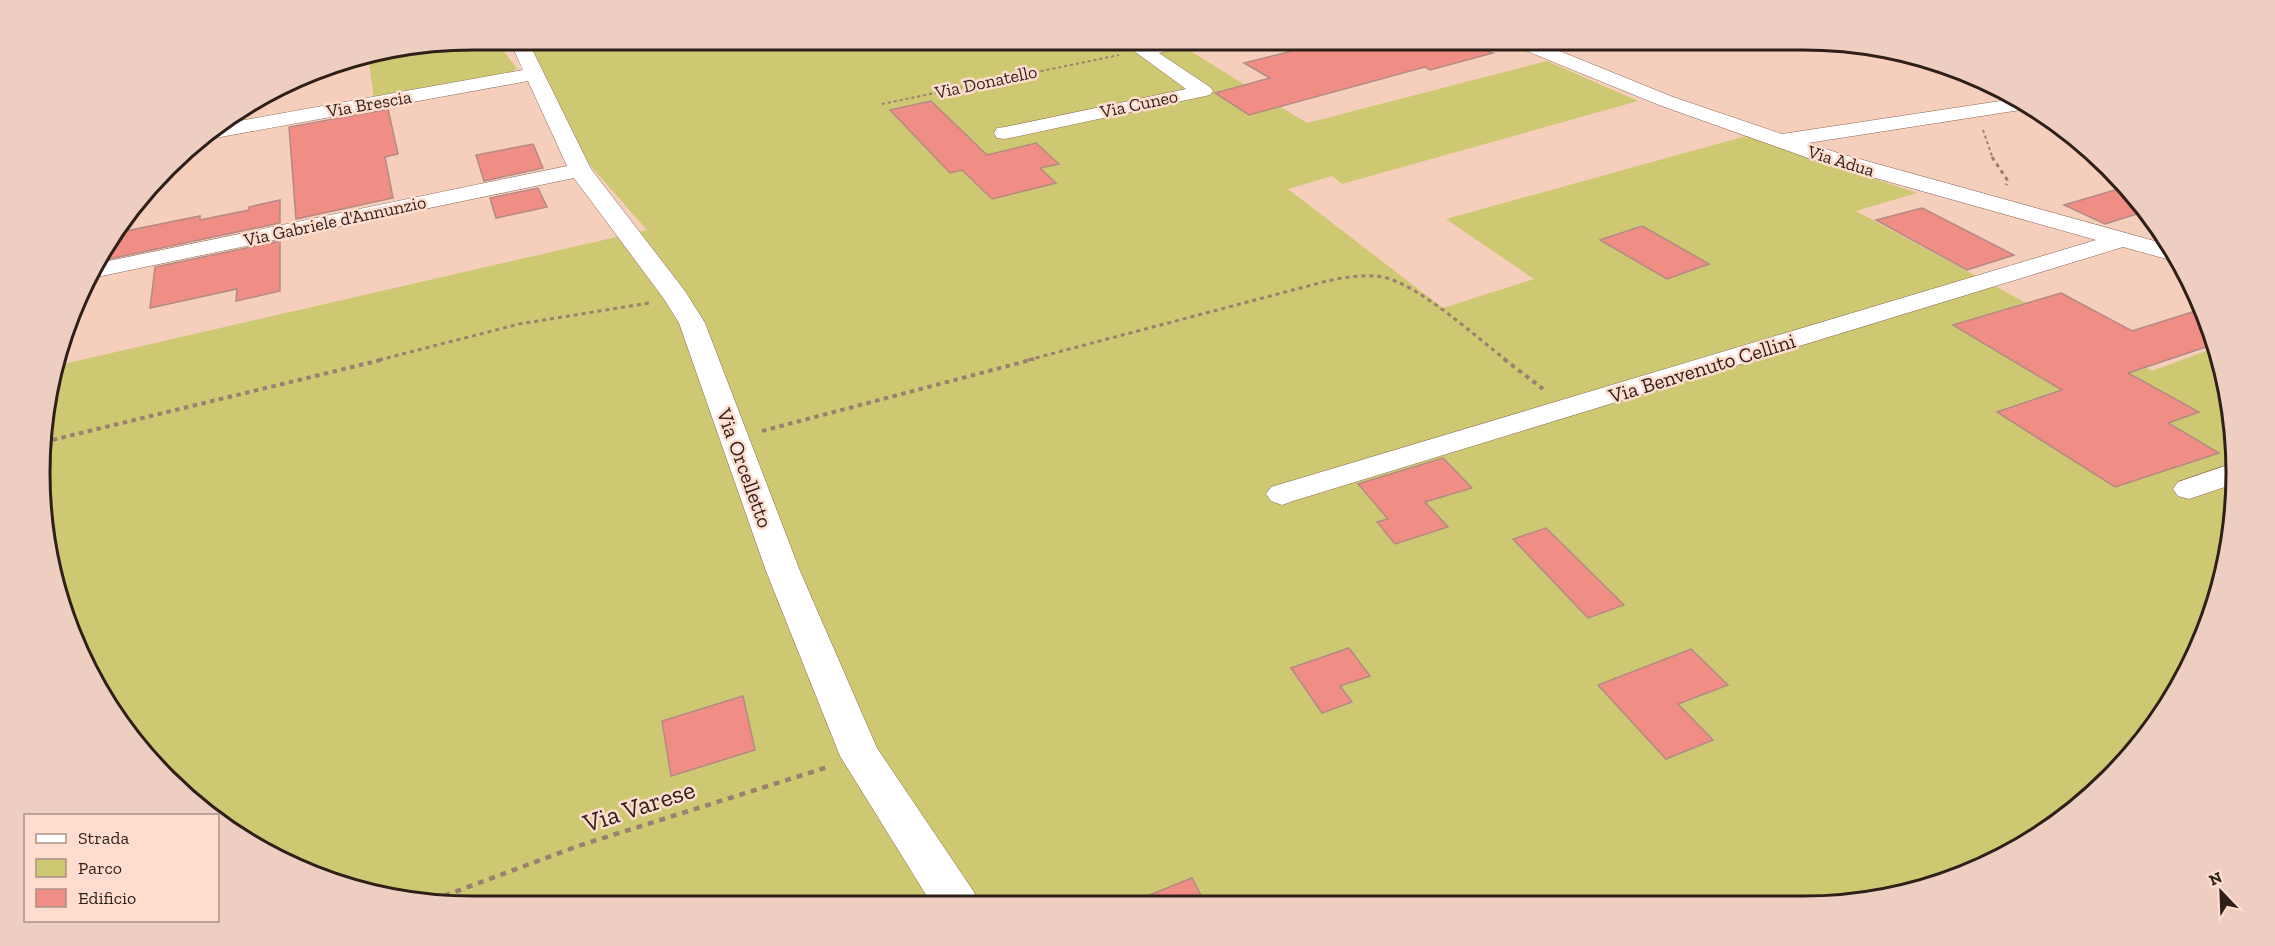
<svg xmlns="http://www.w3.org/2000/svg" width="2275" height="946" font-family="'Zilla Slab',serif">
<style>
.green{fill:#cdc871}
.building{fill:#f08e85;stroke:#b38a85;stroke-width:1.5}
.lines{fill:none;stroke-linecap:round;stroke-linejoin:round}
.street-casing{stroke:#896656;stroke-width:1}
.path-far3{stroke:#9c7f72;stroke-width:2;stroke-dasharray:3 3;stroke-linecap:butt}
.path-far2{stroke:#9c7f72;stroke-width:3;stroke-dasharray:4 4;stroke-linecap:butt}
.path-far1{stroke:#9c7f72;stroke-width:4;stroke-dasharray:4.5 4.5;stroke-linecap:butt}
.path{stroke:#9c7f72;stroke-width:4.5;stroke-dasharray:6 6;stroke-linecap:butt}
.street{fill:#fff;fill-rule:evenodd}
.labels{text-anchor:middle;dominant-baseline:central;stroke-width:5;stroke-linejoin:round;paint-order:stroke}
.far-street-label{font-size:18px;fill:#2e1f18;stroke:#feddcf}
.street-label{font-size:21px;fill:#2e1f18;stroke:#feddcf}
.near-street-label{font-size:26px;fill:#2e1f18;stroke:#feddcf}
.rim{fill:none;stroke:#2e1f18;stroke-width:3}
</style>
<rect width="100%" height="100%" fill="#f6cebc"/>
<path class="green" d="M495,39l22,30 -14,6 -129,25 -5,-39z
M527,39h644l136,84 240,-62 91,40 -296,83 -10,-8 -44,13 155,119 91,-29 -88,-60 300,-83 171,57 -61,18 296,160 54,-20 14,7 15,86 -3,85 -19,83 -50,102 -75,86 -94,62 -135,41 -1386,4 -139,-23 -116,-62v-6l-11,-1 -95,-101 -40,-75 -25,-81 -4,-142 12,-50 592,-136 -58,-66z"/>
<path class="building" d="M1340,39h111l42,14 -63,17 -5,-3 -176,48 -34,-22 55,-15 -26,-15z
M931,101l56,54 49,-12 23,21 -19,4 16,15 -64,16 -30,-29 -12,3 -60,-63z
M388,109l10,45 -13,3 8,41 -97,21 -7,-92z
M533,144l10,24 -59,13 -8,-26z
M2125,187l22,24 -42,13 -41,-19z
M538,188l9,19 -51,11 -6,-20z
M280,200v23l-185,39 21,-29 84,-17v4l49,-10v-3z
M1922,208l92,47 -47,15 -91,-50z
M1642,226l67,38 -42,15 -67,-39z
M280,241v50l-44,10 1,-12 -87,19 5,-41z
M2061,293l71,38 70,-22 13,35 -87,29 71,39 -31,11 51,30 -104,34 -118,-75 65,-22 -109,-65z
M1443,458l29,30 -47,14 23,25 -53,17 -18,-22 11,-3 -30,-35z
M1546,528l78,77 -36,13 -75,-79z
M1349,648l21,28 -30,10 12,16 -30,11 -31,-45z
M1691,649l37,36 -50,19 35,36 -47,19 -68,-74z
M743,696l12,54 -84,26 -9,-55z
M1192,878l14,27h-78l-1,-1z"/>
<g class="lines">
<defs>
<path id="street" d="M509,39h18l64,130 94,122 20,32 95,248 77,177 97,144 6,14h-47l-93,-150 -74,-185 -87,-248 -15,-24 -90,-121 -487,101 7,-15 473,-98 -39,-85 -324,59 -6,-1 19,-14 306,-55z
M1171,39h34l-2,4 -44,10 51,34 3,4 -3,4 -205,44 -8,-1 -3,-5 3,-5 8,-1 181,-38 -52,-38 2,-4z
M1505,39h25l143,58 109,37 238,-36 13,10 -225,35 30,10 331,92 9,15 -4,1 -51,-14 -830,254 -11,4 -11,-4 -5,-7 5,-7 825,-247 -274,-77 -163,-58 -152,-62z
M2234,463v21l-45,15 -11,-3 -5,-7 5,-7z"/>
</defs>
<use href="#street" class="street-casing"/>
<path class="path-far3" d="M882,104l237,-49
M1983,130l10,29"/>
<path class="path-far2" d="M1992,157l16,24 -2,4
M379,360l140,-36 130,-21
M1028,360l299,-79c18,-4 37,-7 56,-4 36,8 92,59 123,83"/>
<path class="path-far1" d="M1504,359l39,30
M762,431l272,-72
M44,442l341,-83"/>
<path class="path" d="M433,900l145,-54 250,-79"/>
<use href="#street" class="street"/>
</g>
<g class="labels">
<g class="far-street-label">
<text transform="translate(986 82) rotate(-12)">Via Donatello</text>
<text transform="translate(369 104) rotate(-10)">Via Brescia</text>
<text transform="translate(1139 104) rotate(-12)">Via Cuneo</text>
<text transform="translate(1841 161) rotate(17)">Via Adua</text>
<text transform="translate(335 221) rotate(-12)">Via Gabriele d'Annunzio</text>
</g>
<g class="street-label">
<text transform="translate(1702 368) rotate(-17)">Via Benvenuto Cellini</text>
<text transform="translate(745 468) rotate(70)">Via Orcelletto</text>
</g>
<g class="near-street-label">
<text transform="translate(639 806) rotate(-18)">Via Varese</text>
</g>
</g>
<path d="M0 0H2275V946H0ZM473 50H1803A423 423 0 0 1 2226 473V473A423 423 0 0 1 1803 896H473A423 423 0 0 1 50 473V473A423 423 0 0 1 473 50Z" fill="#edcec0" fill-rule="evenodd"/>
<path class="rim" d="M473 50H1803A423 423 0 0 1 2226 473V473A423 423 0 0 1 1803 896H473A423 423 0 0 1 50 473V473A423 423 0 0 1 473 50Z"/>
<rect x="24" y="814" width="195" height="108" fill="#feddcf" stroke="#ab9186" stroke-width="1.5"/>
<rect x="36" y="834" width="30" height="9" fill="#ffffff" stroke="#ab9186" stroke-width="1.5"/>
<text x="78" y="844" font-size="18" fill="#2e1f18">Strada</text>
<rect x="36" y="859" width="30" height="18" fill="#cdc871" stroke="#ab9186" stroke-width="1.5"/>
<text x="78" y="874" font-size="18" fill="#2e1f18">Parco</text>
<rect x="36" y="889" width="30" height="18" fill="#f08e85" stroke="#ab9186" stroke-width="1.5"/>
<text x="78" y="904" font-size="18" fill="#2e1f18">Edificio</text>
<g transform="translate(2221 892) rotate(337)" stroke="#feddcf" stroke-width="4.5" paint-order="stroke">
<path d="M0-4.5L10 22L0 15L-10 22Z" fill="#2e1f18"/>
<text y="-9" font-size="16" font-weight="bold" text-anchor="middle" fill="#2e1f18">N</text>
</g>
</svg>
